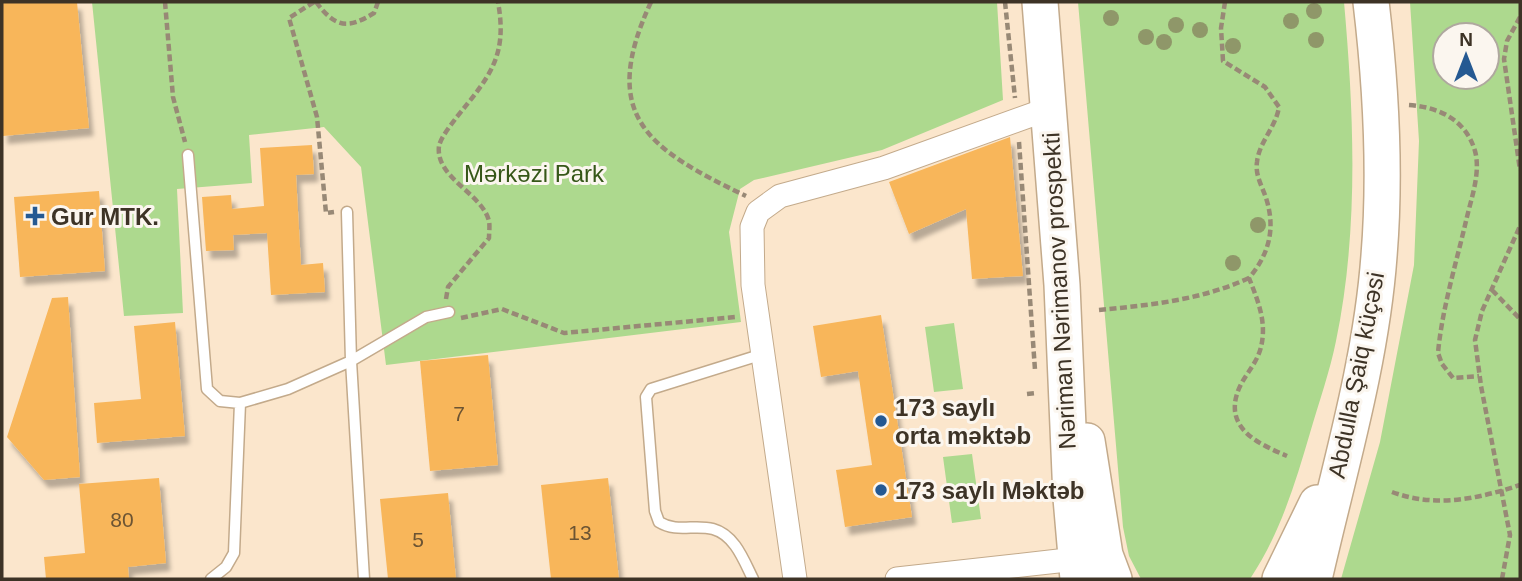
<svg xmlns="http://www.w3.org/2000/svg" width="1522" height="581" font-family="Helvetica,sans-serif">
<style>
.green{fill:#add98e;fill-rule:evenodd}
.building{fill:#f8b65a;filter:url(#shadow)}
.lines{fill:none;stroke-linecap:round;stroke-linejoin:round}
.lane-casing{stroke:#c3aa8b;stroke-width:13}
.street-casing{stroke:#c3aa8b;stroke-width:25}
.primary-casing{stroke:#c3aa8b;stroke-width:38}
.path{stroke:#988976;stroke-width:4.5;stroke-dasharray:7 3.5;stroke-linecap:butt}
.lane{stroke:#fff;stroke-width:10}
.street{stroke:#fff;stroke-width:23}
.primary{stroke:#fff;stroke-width:35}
.tree{fill:#8f9769}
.poi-dot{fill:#255992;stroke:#fbf6ef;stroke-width:2.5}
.labels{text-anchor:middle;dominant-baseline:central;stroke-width:6;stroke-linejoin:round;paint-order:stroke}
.number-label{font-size:21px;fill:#6c5433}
.park-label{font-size:24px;fill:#365718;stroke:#fbf6ef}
.poi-label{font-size:24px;font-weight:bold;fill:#3d3326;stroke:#fbf6ef;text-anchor:start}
.street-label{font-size:24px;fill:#3d3326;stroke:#fbf6ef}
</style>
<defs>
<filter id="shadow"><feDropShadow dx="4.5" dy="8" stdDeviation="2" flood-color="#0004"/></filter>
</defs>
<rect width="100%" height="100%" fill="#fbe6cc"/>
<path class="green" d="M92,2h905l6,98 -121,50 -128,30 -14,9 -11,43 12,90 -355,43 -25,-198 -37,-40 -75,8 3,48 -75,6 6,124 -59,3z
M1078,2h266c10,112 15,228 -8,339 -6,30 -17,61 -26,92 -15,51 -30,101 -60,146h-109l-12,-23 -6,-29z
M1410,2h110v577h-179l39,-137 34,-177 5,-124zM1487,35v42h-42v-42z
M954,323l9,66 -29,3 -9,-65z
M972,454l9,65 -29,4 -9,-66z"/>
<path class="building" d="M2,2h75l12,126 -86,8z
M1010,137l13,139 -51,3 -6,-70 -57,25 -20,-52z
M312,145l2,29 -18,1 5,90 22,-2 2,29 -54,3 -4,-62 -34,2 1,15 -28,1 -4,-54 29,-2 1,14 32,-3 -4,-58z
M99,191l6,80 -85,6 -6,-80z
M68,297l12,180 -36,3 -37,-43 45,-139z
M881,315l31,202 -67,10 -9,-57 36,-5 -14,-94 -37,6 -8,-51z
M175,322l10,114 -88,7 -3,-40 47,-4 -7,-73z
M488,355l10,110 -68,6 -10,-110z
M159,478l7,85 -38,4 1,12h-83l-2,-22 41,-4 -6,-69z
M608,478l11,101h-68l-10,-94z
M448,493l8,86h-68l-8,-80z"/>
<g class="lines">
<defs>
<path id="lane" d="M188,155l19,234 13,12 20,2 48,-14 63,-28 75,-44 23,-5
M347,212l4,149 13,218
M211,579l15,-12 8,-14 6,-150
M753,579c-9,-18 -18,-44 -40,-50 -19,-5 -36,4 -54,-7l-4,-11 -9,-114 5,-8 112,-35"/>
<path id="street" d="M795,579l-42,-294 -1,-58 6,-15 22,-16 104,-28 164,-59
M897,579l179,-20"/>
<path id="primary" d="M1040,2l22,283 9,213 7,81
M1087,441l18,114 9,24
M1280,579l37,-76
M1314,579c24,-106 57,-214 65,-323 7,-85 2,-170 -8,-254"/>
</defs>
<use href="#lane" class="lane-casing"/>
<use href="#street" class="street-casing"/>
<use href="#primary" class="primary-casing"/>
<path class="path" d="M165,2l8,95 12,45
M314,2l-25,16 28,99 9,96 8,-1
M316,2c19,25 31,28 58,11l4,-11
M651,2c-53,114 -3,147 95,194
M1005,2l10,96
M1225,2l-4,26 2,33 42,26 14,20c-3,20 -20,35 -22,55 -2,13 5,24 9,36 10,31 3,56 -17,80 9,23 18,44 12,69 -4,17 -17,28 -23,44 -14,38 21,53 49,65
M1520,17l-13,24 -3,18 16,111
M1409,105c30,2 57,15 66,46 6,22 -4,48 -9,70 -10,43 -24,88 -28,132l4,11 11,14 26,-2
M1019,142l16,228
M1492,290l28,29
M446,299l2,-12 41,-49c0,-5 1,-12 0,-17 -7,-28 -54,-43 -50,-75 2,-9 12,-21 17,-28 33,-41 52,-61 42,-116
M1099,310c52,-5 102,-10 150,-32
M461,318l41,-9 62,24 172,-16
M1027,394l9,-1
M1392,492c44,16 85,7 128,-7
M1502,579l8,-44 -29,-149 -6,-46 7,-29 38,-85"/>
<use href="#lane" class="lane"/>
<use href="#street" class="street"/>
<use href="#primary" class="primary"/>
</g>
<g class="tree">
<circle cx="1314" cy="11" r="8"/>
<circle cx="1111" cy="18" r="8"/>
<circle cx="1291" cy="21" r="8"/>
<circle cx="1176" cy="25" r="8"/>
<circle cx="1200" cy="30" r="8"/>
<circle cx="1146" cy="37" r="8"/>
<circle cx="1316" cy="40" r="8"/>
<circle cx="1164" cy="42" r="8"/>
<circle cx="1233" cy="46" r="8"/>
<circle cx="1258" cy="225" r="8"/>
<circle cx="1233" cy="263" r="8"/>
</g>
<g class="poi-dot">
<path d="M31.5 205.5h7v7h7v7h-7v7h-7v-7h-7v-7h7z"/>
<circle cx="881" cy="421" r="7"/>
<circle cx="881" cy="490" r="7"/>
</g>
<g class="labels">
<g class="number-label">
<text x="459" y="413">7</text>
<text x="122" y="519">80</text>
<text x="580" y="532">13</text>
<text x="418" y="539">5</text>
</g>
<g class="park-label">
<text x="534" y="173">Mərkəzi Park</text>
</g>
<g class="poi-label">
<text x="51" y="216">Gur MTK.</text>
<text x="895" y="407">173 saylı<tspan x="895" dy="28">orta məktəb</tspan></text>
<text x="895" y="490">173 saylı Məktəb</text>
</g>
<g class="street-label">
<text transform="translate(1059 291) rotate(-93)">Nəriman Nərimanov prospekti</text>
<text transform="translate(1356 375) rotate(-79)">Abdulla Şaiq küçəsi</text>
</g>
</g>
<rect width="1522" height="581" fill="none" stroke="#3d3326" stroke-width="7"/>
<g transform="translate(1466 56)"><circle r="33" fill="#fbf6ef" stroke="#afa89f" stroke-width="2"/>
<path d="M0-5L12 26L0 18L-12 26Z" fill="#255992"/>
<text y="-10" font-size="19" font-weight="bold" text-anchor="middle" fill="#3d3326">N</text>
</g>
</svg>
